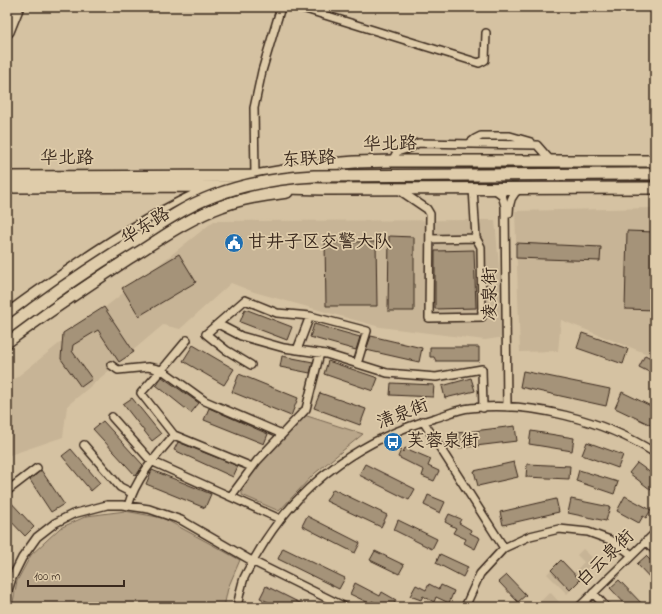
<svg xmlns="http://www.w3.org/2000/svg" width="662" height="614" font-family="'Indie Flower','LXGW WenKai TC',sans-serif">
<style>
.built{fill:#c7b496}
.green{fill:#b9a68a;stroke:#7a6854}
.building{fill:#a59379;stroke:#3b2a1e}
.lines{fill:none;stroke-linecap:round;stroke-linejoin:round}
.minor-casing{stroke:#3b2a1e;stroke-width:10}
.major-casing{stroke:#3b2a1e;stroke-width:12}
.highway-casing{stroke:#3b2a1e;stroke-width:14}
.minor{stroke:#dfccaa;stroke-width:7}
.major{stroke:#dfccaa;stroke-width:9}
.highway{stroke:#dfccaa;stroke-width:11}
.highway-bridge-casing{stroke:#3b2a1e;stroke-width:14;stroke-linecap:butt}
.highway-bridge{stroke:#dfccaa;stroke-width:11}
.labels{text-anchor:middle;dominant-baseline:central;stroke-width:3.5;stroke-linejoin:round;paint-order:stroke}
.street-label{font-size:18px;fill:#3b2a1e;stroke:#dfccaa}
.poi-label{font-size:18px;fill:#3b2a1e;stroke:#dfccaa;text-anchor:start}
</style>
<rect width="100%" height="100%" fill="#d5c2a2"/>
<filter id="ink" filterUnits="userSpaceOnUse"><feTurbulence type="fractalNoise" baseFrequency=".025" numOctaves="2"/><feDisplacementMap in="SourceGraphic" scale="8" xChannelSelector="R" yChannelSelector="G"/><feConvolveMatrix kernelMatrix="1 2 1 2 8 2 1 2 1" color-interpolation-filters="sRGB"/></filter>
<g filter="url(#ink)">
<path class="built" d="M655,208v149l-94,-37 -3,31 -38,1 -5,-141z
M495,220l10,117 -20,3 -105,-13 -126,-35 -23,-9 -51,46 -17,-4 -96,81 -4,31 -56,19v-71l207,-164z
M583,549l15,14 -31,31 -20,-20 14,-14 13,13 10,-11 -7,-7z
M550,592l9,10 -5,5h-19z"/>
<path class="green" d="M304,415l59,19 -49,40 -35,37 -37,-16v-8l22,-29z
M125,511l38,7 77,42 -12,28 -4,19h-212l5,-26 14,-26 29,-27 27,-12z"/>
<path class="building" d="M627,231l28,1v78l-30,-1z
M389,236l25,1v74h-26z
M325,242h51l1,64h-51z
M516,243l85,4 -1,14 -84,-3z
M474,250l2,58 -41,1v-58z
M179,254l17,28 -57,34 -17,-28z
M104,307l30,45 -15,10 -21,-32 -25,15 -1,6 20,28 -11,8 -20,-28 2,-26z
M245,309l47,18 -5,13 -47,-18z
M314,324l46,13 -4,13 -46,-13z
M582,333l46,16 -5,15 -46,-16z
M371,336l51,12 -3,14 -53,-12z
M193,345l41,24 -10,16 -41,-24z
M430,347h49v14h-43l-2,-4h-4z
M645,355l10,5v15l-16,-8z
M282,356l31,6 -3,11 -30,-6z
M328,361l50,17 -5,13 -49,-17z
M523,371l87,18 -4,17 -86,-19z
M239,374l59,24 -7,18 -59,-24z
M162,377l37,26 -8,10 -35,-28z
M471,378l4,13 -30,7 -3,-12z
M391,383l43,2 -1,12 -43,-2z
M622,392l33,16v19l-40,-19z
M320,393l46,16 -6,16 -46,-17z
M132,398l29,36 -9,7 -29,-37z
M209,408l59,26 -4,10 -60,-24z
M103,421l40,44 -7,11 -43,-47z
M515,426l2,15 -58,7 -2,-15z
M531,431l43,7 -2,13 -43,-7z
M178,442l60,24 -5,11 -59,-27z
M587,442l36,13 -5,13 -36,-13z
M405,448l26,11 -3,7 11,5 -5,10 -12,-5 2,-6 -26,-13 3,-7 2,2z
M71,449l29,34 -9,8 -29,-35z
M514,462l4,15 -40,9 -4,-15z
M637,463l18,13v17l-26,-20z
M365,464l50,25 -6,11 -50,-25z
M527,464l43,2 -1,13 -43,-2z
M41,470l23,34 -13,8 -21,-32z
M152,470l59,24 -6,14 -59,-24z
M579,470l39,12 -4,12 -38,-13z
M333,489l54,26 -6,12 -55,-26z
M428,495l17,7 -5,11 -16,-8z
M625,496l26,14 -5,8 -3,-2 -4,7 -22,-12z
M7,498l27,29 -9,9 -18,-19z
M556,499l3,13 -56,13 -3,-13z
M571,499l39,8 -4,14 -38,-8z
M449,514l12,5 -2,4 12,7 -1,3 10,5 -5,11 -11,-6 2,-4 -13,-6 3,-5 -11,-6z
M307,516l53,27 -5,10 -53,-27z
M398,520l39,19 -5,10 -38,-19z
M283,548l62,30 -6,11 -61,-30z
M375,551l29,14 -5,9 -29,-14z
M440,554l28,13 -5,10 -27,-14z
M646,556l9,9v18l-18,-19z
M561,560l19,20 -10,10 -19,-20z
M507,575l19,20 -8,7 -19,-20z
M619,580l26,27h-17l-18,-19z
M355,583l25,13 2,-4 14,8 -3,7h-9l-12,-6 -1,3 -21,-10z
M429,584l10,5 2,-4 13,6 -5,12 -13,-6 -2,5 -11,-6 -2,4 -11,-4 6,-11 10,5z
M266,586l42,21h-30l-18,-9z"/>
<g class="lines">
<defs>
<path id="minor" d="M299,7l180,56 6,-3 1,-27
M7,9l1,-2
M7,35l3,-3 10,-25
M470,143l5,-4 6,-3h29l21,6
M392,161l5,-9 13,-4 8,-5 119,2 14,16
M255,176l-1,-68 8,-37 19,-64
M494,189l8,6 3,11 2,201
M399,190l28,19 3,5 -1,104 53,-1 -1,-70 -5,-9
M509,213c0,-10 2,-19 11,-24
M430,239l46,-1 -3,-50
M218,324l23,12 43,12 42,6 61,19 49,4 46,-8 1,39
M187,340l-20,24 -26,29 33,42 78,32
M297,350l13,-34
M111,365l7,5 30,-3 14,3 43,31 77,33
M251,365l-25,-15 -20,-16 39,-34 32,13 33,3 57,15 -10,33
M112,417l39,44 129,58
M423,421l81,127
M84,445l36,42 12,6
M7,491l30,-23
M231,496l26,-35 49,-52 14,-56
M128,506c8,-28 28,-50 46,-71
M646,541l9,10
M593,593l13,14
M7,594l5,-16 10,-20 15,-21 18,-14 18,-9 34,-9h15l27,4 32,11 71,41 93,46
M237,607c2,-10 4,-20 7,-29 6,-13 14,-25 21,-37 40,-62 100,-103 170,-123 11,-3 23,-9 35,-10 60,-7 134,12 185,45
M465,607l15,-33 24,-26 26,-12 29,-7 29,3 25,9 19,14
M579,607l76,-74"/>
<path id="major" d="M7,24l7,-17"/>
<path id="highway" d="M630,174h25
M7,177l248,-1 64,-11 36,-3 37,-1h263
M7,187l209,-1 107,3 332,-1
M7,315c18,-14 37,-27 55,-39 48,-34 97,-65 150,-88
M7,342c40,-30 81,-57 122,-84 30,-19 60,-40 93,-52 20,-8 43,-11 65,-14"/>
</defs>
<use href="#minor" class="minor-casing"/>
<use href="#major" class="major-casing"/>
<use href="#highway" class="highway-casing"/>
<use href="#minor" class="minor"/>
<use href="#major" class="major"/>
<use href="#highway" class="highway"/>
<defs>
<path id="highway-bridge" d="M7,328c42,-32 85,-62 130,-89 24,-16 49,-33 76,-43 34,-13 66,-18 101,-20l316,-2"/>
</defs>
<use href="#highway-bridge" class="highway-bridge-casing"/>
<use href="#highway-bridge" class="highway-bridge"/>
</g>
</g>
<defs>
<symbol id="civic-disc" viewBox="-11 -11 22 22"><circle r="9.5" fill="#1f6fb2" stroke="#dfccaa"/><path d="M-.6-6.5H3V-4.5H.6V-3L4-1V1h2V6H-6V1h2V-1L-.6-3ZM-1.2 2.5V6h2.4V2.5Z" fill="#fff"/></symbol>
<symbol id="bus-disc" viewBox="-11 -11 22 22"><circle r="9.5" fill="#1f6fb2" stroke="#dfccaa"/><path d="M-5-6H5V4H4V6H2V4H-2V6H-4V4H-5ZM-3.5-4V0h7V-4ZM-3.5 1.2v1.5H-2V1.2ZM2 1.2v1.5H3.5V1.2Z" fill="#fff"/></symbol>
</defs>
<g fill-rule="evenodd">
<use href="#civic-disc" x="223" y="232" width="22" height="22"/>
<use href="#bus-disc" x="382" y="431" width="22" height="22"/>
</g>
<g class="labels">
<g class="street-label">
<text transform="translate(390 145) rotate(-1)">华北路</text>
<text x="67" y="159">华北路</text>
<text transform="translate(309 160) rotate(-3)">东联路</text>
<text transform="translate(146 227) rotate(-32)">华东路</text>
<text transform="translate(491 294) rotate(-90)">凌泉街</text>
<text transform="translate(403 415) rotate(-21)">清泉街</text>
<text transform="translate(606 559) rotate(-44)">白云泉街</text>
</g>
<g class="poi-label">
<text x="248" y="243">甘井子区交警大队</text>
<text x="407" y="442">芙蓉泉街</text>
</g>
</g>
<rect width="662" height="614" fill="none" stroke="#dfccaa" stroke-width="24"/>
<rect x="12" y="12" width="638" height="590" fill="none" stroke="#3b2a1e" stroke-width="1.5" filter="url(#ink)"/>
<path d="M28 580v6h96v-6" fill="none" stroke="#3b2a1e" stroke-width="2"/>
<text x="34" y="580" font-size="12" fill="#3b2a1e" stroke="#dfccaa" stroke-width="3" paint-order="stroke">100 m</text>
</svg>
